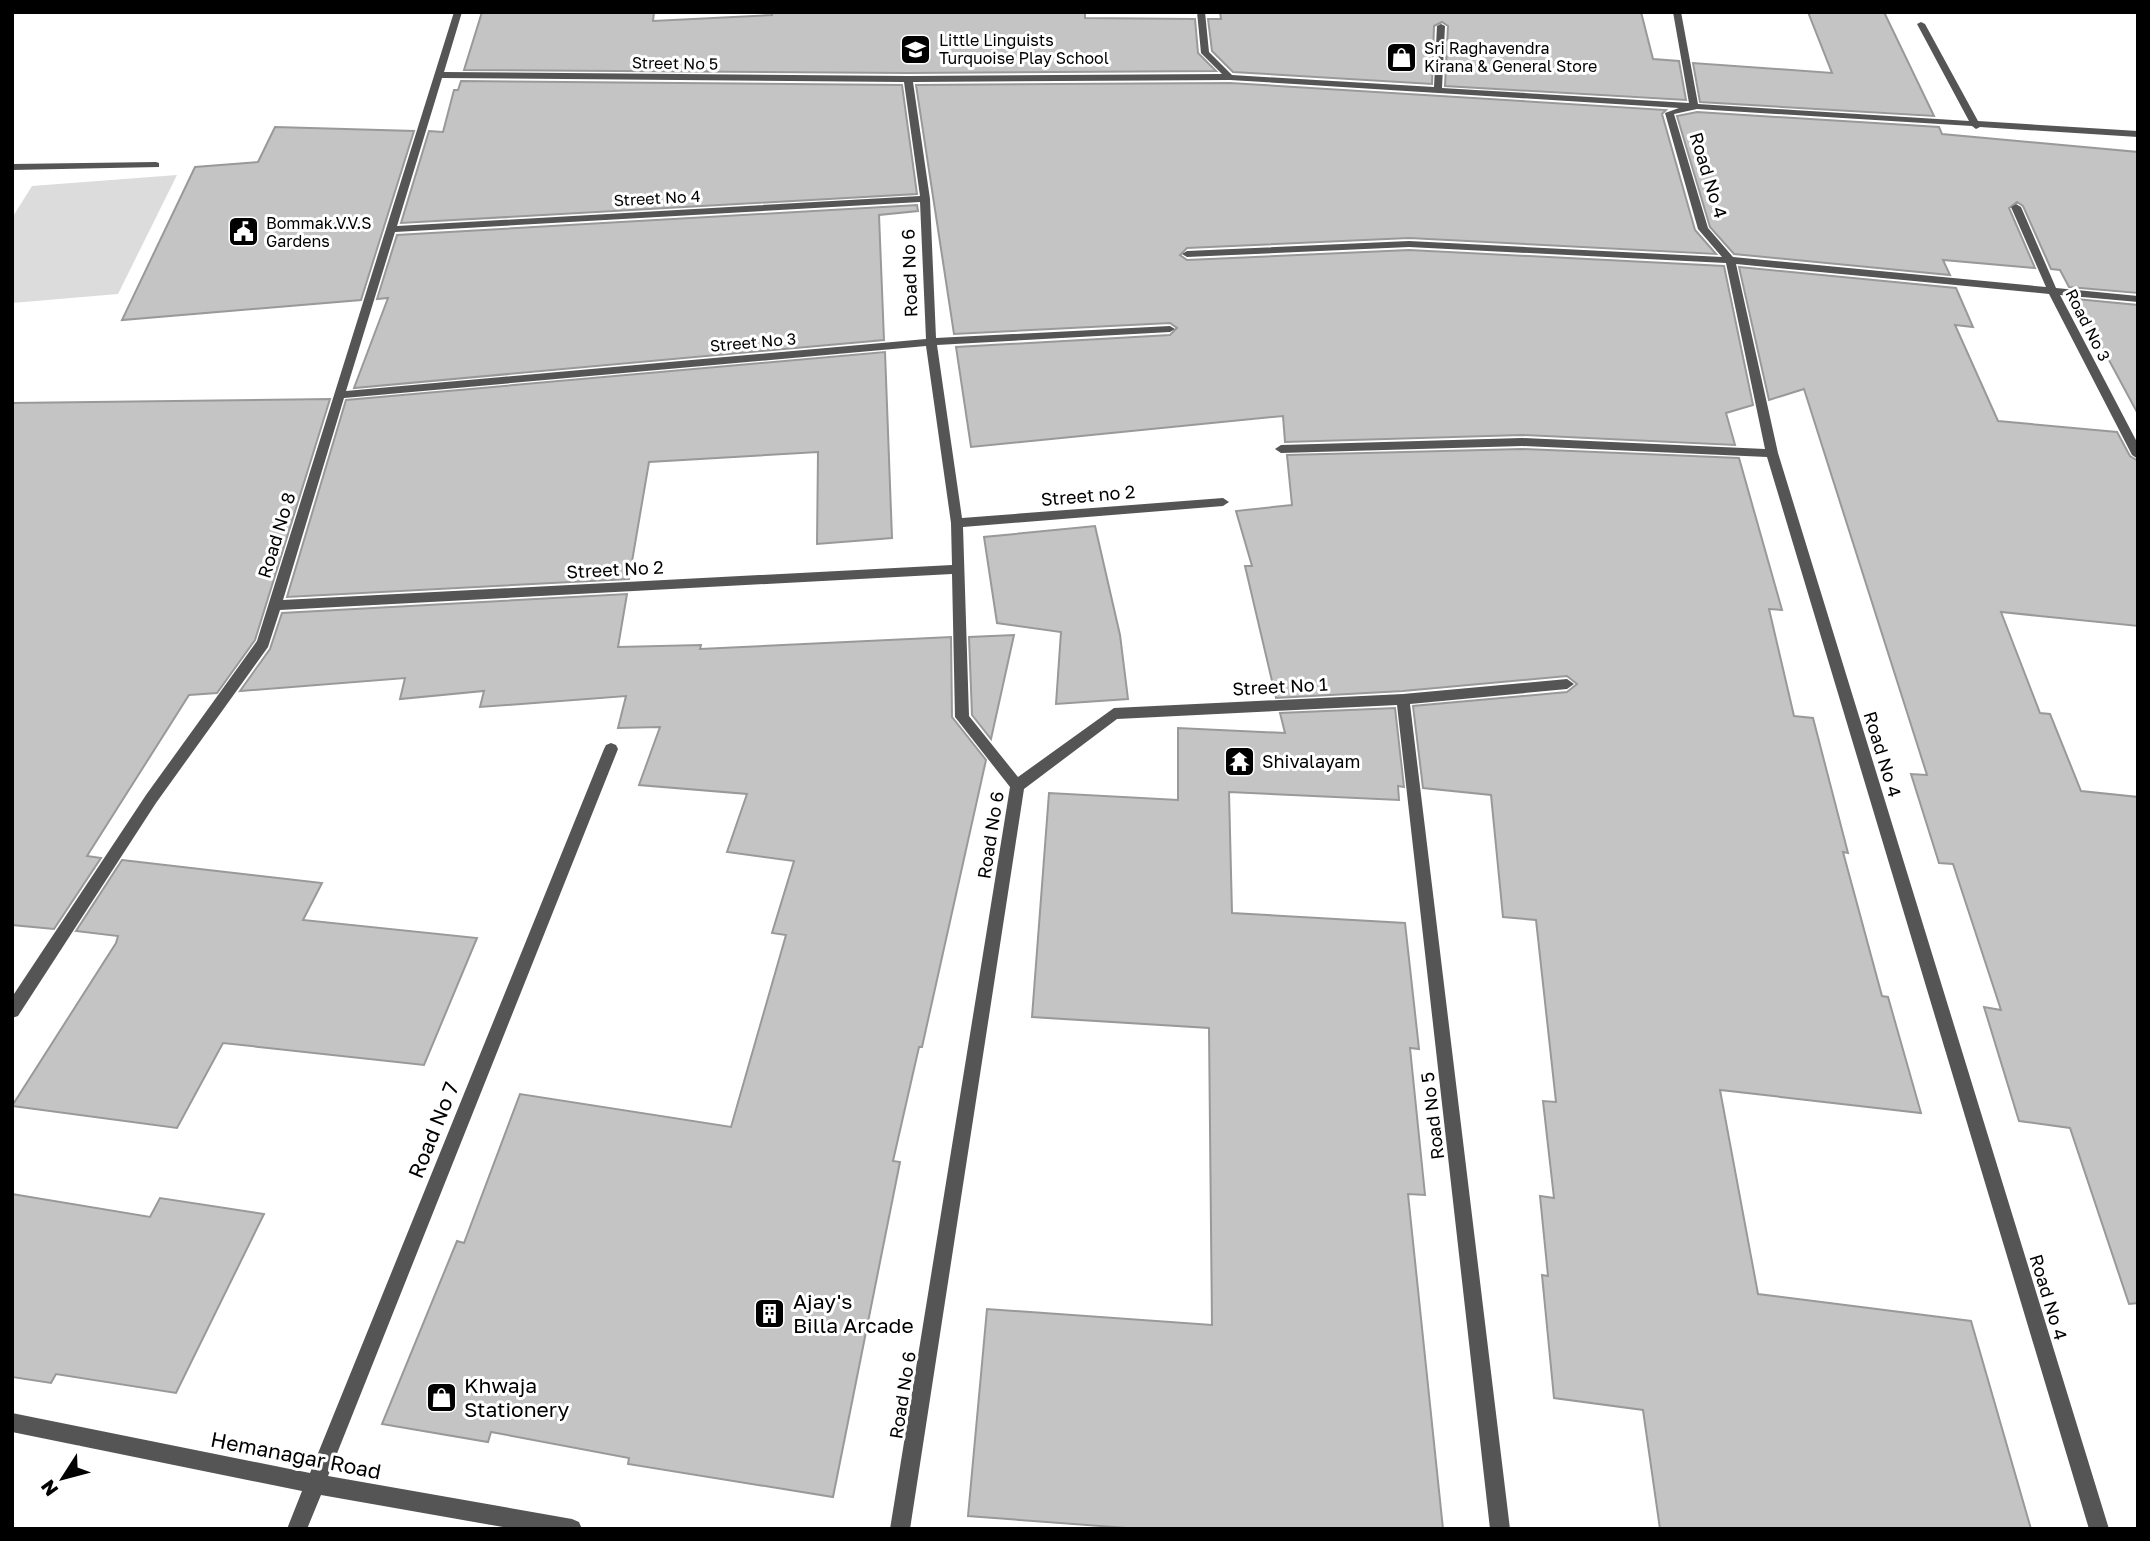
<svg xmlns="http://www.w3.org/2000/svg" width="2150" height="1541" font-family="'Golos Text',sans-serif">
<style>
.green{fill:#dcdcdc}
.building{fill:#c4c4c4;stroke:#999;stroke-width:2}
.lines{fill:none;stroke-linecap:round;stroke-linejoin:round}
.lane{fill:#555;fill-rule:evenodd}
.street{fill:#555;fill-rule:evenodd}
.labels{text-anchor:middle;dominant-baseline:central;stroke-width:6;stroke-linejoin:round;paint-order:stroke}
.far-poi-label{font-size:16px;fill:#000;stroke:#fff;text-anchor:start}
.far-street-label{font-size:16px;fill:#000;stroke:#fff}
.street-label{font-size:18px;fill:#000;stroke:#fff}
.poi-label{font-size:18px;fill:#000;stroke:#fff;text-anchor:start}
.near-street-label{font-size:21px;fill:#000;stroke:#fff}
.near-poi-label{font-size:21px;fill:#000;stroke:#fff;text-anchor:start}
</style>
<rect width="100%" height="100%" fill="#fff"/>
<path class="green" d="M177,175l-59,119 -106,9v-85l20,-32z"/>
<path class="building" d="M482,12h172l-1,9 119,-6v-3h313v6l110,1 3,34 18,18 -308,2 -444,-3z
M1220,12h421l12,47 26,2 7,39 -241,-14 3,-60 -6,-4 -8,4 -2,58 -199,-12 -21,-21 -4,-32h13z
M1808,12h76l50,104 -234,-14 -7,-39 139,10z
M461,81l441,4 15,109 -516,29 28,-92 14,1 11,-42h4z
M1230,83l436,27 -4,4 33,116 21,24 -307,-16 -222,10 -7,7 7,5 222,-10 315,16 29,139 -27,8 9,32 -213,-10 -237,7 -2,-26 -312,31 -15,-100 214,-12 7,-7 -7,-5 -216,11 -38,-249z
M1697,112l242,15 3,7 196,18v141l-69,-6 -9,-17 -9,-1 -28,-63 -6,-4 -8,6 26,60 -92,-8 7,15 -216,-21 -24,-27 -33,-111z
M275,127l139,4 -53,169 -239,20 73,-153 63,-5z
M917,205l1,6 -39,4 5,125 -530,48 34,-90 -11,1 20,-64z
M1739,267l217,21 17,39 -18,-2 43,96 119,11 13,24 8,5v165l-137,-14 39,101 10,1 31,77 57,6v506l-9,1 -59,-176 -51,-7 -35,-114 17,3 -48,-146 -14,-1 -28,-89 16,1 -123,-386 -35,11z
M2076,299l62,6v109z
M885,352l7,186 -75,6 1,-92 -169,10 -20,117 -342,18 59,-197z
M330,399l-75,241 -38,53 -28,2 -102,161 14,2 -47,71 -42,-4v-522z
M1522,449l217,9 43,152 -13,-1 25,107 19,2 35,135 -5,-1 39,144 6,1 33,116 -201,-23 38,204 213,27 60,208h-371l-17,-119 -89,-12 -12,-123 6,1 -8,-80 14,2 -11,-97 13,1 -20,-182 -33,-3 -12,-122 -68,-7 -10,-82 154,-14 10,-8 -10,-8 -164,15 -127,7 -31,-132h7l-16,-55 56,-6 -5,-50z
M1095,526l25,109 8,64 -72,5 5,-72 -64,-9 -13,-86z
M627,594l-9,53 83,-2 -1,4 251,-12 1,80 34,43 -64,287h-3l-26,114 7,1 -67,335 -205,-33 1,-6 -138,-26 -3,10 -106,-18 75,-183 7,2 56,-149 211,33 55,-192 -14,-2 22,-72 -67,-9 20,-58 -108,-9 21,-58 -42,1 8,-32 -146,11 4,-16 -84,8 5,-21 -165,13 30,-42 12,-36z
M1014,635l-23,104 -19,-24 -3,-78z
M1395,708l9,79 -6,-1 1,14 -170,-8 3,121 173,10 14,126 -9,-1 15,147 -17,-1 35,335h-303l-172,-13 19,-207 225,16 -3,-297 -177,-11 17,-224 129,7v-72l107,5 -5,-20z
M122,860l200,23 -19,37 174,18 -53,127 -201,-22 -46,85 -165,-22 104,-163 2,-7 -42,-5z
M12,1194l138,23 10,-19 104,16 -88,179 -120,-19 -5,9 -39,-6z"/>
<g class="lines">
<path class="lane" d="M156,162l3,1v4l-147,3v-6z"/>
<path class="street" d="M454,12h8l-18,60 464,4 314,-2 -21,-21 -4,-41h8l4,40 23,23 202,12 3,-61 4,-2 4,2 -3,62 247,15 -16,-91h8l17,92 271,17 -52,-97 4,-2 4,2 53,97 160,10v6l-158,-10 -4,2 -4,-3 -275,-17 -23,5 34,114 25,29 313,30 -35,-80 5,-3 5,3 35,81 82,8v6l-78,-7 78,149v15l-6,-4 -83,-161 -313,-30 42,189 331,1076h-20l-322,-1072 -245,-11 -241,7 -6,-4 6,-4 241,-7 243,11 -39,-186 -317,-16 -222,10 -5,-3 5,-3 222,-10 313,16 -24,-28 -33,-116 14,-5 -449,-28 -317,2 17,117 6,139 234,-12 5,3 -5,3 -233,13 25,173 261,-20 6,4 -6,4 -260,21 6,189 49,61 96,-69 289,-14 164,-15 7,5 -7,5 -157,15 100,825h-20l-93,-824 -280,14 -93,70 -114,740h-20l120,-742 -55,-70 -3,-143 -672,36 -12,37 -112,156 -138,213 -6,2v-21l134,-202 111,-154zM442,78l462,4 16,114 -523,30zM920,202l6,137 -580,52 49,-159zM926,346l25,177 1,42 -669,35 61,-202z
M611,743l5,2 2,4 -290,727 244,43 7,3 3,7h-68l-193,-34 -14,34h-20l15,-38 -290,-59v-19l298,60 294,-724 2,-4z"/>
</g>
<defs>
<symbol id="school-square" viewBox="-11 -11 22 22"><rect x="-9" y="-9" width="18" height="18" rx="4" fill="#000" stroke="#fff"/><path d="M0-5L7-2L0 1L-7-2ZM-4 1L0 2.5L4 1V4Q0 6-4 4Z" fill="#fff"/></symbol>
<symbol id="shop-square" viewBox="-11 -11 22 22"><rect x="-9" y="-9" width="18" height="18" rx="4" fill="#000" stroke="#fff"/><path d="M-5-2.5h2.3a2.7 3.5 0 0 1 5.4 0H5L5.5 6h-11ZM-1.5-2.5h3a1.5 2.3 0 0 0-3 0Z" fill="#fff"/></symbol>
<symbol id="civic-square" viewBox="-11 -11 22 22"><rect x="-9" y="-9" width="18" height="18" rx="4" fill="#000" stroke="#fff"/><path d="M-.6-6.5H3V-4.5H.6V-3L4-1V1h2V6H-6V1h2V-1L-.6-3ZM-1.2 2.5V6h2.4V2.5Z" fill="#fff"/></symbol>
<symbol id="temple-square" viewBox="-11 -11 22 22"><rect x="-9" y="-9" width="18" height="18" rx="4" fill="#000" stroke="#fff"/><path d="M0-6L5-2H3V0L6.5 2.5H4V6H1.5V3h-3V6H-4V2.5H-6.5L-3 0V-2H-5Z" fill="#fff"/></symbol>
<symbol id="building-square" viewBox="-11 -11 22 22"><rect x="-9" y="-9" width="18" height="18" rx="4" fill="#000" stroke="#fff"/><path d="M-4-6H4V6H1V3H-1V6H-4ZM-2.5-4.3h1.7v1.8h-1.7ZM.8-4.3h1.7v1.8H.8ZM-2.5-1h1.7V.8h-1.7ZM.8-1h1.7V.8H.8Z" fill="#fff"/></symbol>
</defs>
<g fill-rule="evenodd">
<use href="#school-square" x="898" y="32" width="35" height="35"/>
<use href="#shop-square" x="1384" y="40" width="35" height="35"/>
<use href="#civic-square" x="226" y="214" width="35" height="35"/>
<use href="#temple-square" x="1222" y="744" width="35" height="35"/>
<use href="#building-square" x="752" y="1296" width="35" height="35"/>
<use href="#shop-square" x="424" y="1380" width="35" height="35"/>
</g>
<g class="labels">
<g class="far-poi-label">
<text x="939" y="40">Little Linguists<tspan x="939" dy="18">Turquoise Play School</tspan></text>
<text x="1424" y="48">Sri Raghavendra<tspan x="1424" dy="18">Kirana &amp; General Store</tspan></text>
<text x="266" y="223">Bommak.V.V.S<tspan x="266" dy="18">Gardens</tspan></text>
</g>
<g class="far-street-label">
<text transform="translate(675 63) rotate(1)">Street No 5</text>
<text transform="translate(657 198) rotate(-3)">Street No 4</text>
<text transform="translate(2088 325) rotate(63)">Road No 3</text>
<text transform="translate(753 342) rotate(-5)">Street No 3</text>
</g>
<g class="street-label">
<text transform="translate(1709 175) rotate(73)">Road No 4</text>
<text transform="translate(909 273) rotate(-92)">Road No 6</text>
<text transform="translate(1088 495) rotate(-5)">Street no 2</text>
<text transform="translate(276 535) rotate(-73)">Road No 8</text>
<text transform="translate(615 569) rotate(-3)">Street No 2</text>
<text transform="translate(1280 686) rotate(-3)">Street No 1</text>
<text transform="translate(1883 754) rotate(73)">Road No 4</text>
<text transform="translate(990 835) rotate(-81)">Road No 6</text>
<text transform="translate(1432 1116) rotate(-97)">Road No 5</text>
<text transform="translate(2049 1297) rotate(73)">Road No 4</text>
<text transform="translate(902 1395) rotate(-81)">Road No 6</text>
</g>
<g class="poi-label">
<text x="1262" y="761">Shivalayam</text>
</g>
<g class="near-street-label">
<text transform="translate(433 1130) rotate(-68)">Road No 7</text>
<text transform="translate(296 1455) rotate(11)">Hemanagar Road</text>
</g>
<g class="near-poi-label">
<text x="793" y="1301">Ajay's<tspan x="793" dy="24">Billa Arcade</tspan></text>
<text x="464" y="1385">Khwaja<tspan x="464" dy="24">Stationery</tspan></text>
</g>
</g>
<rect width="2150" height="1541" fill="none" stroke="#000000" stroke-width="28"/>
<g transform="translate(63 1478) rotate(234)" stroke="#ffffff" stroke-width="5" paint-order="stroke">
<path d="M0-5L12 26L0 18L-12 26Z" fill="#000000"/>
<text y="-10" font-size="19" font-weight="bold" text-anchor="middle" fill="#000000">N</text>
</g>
</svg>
